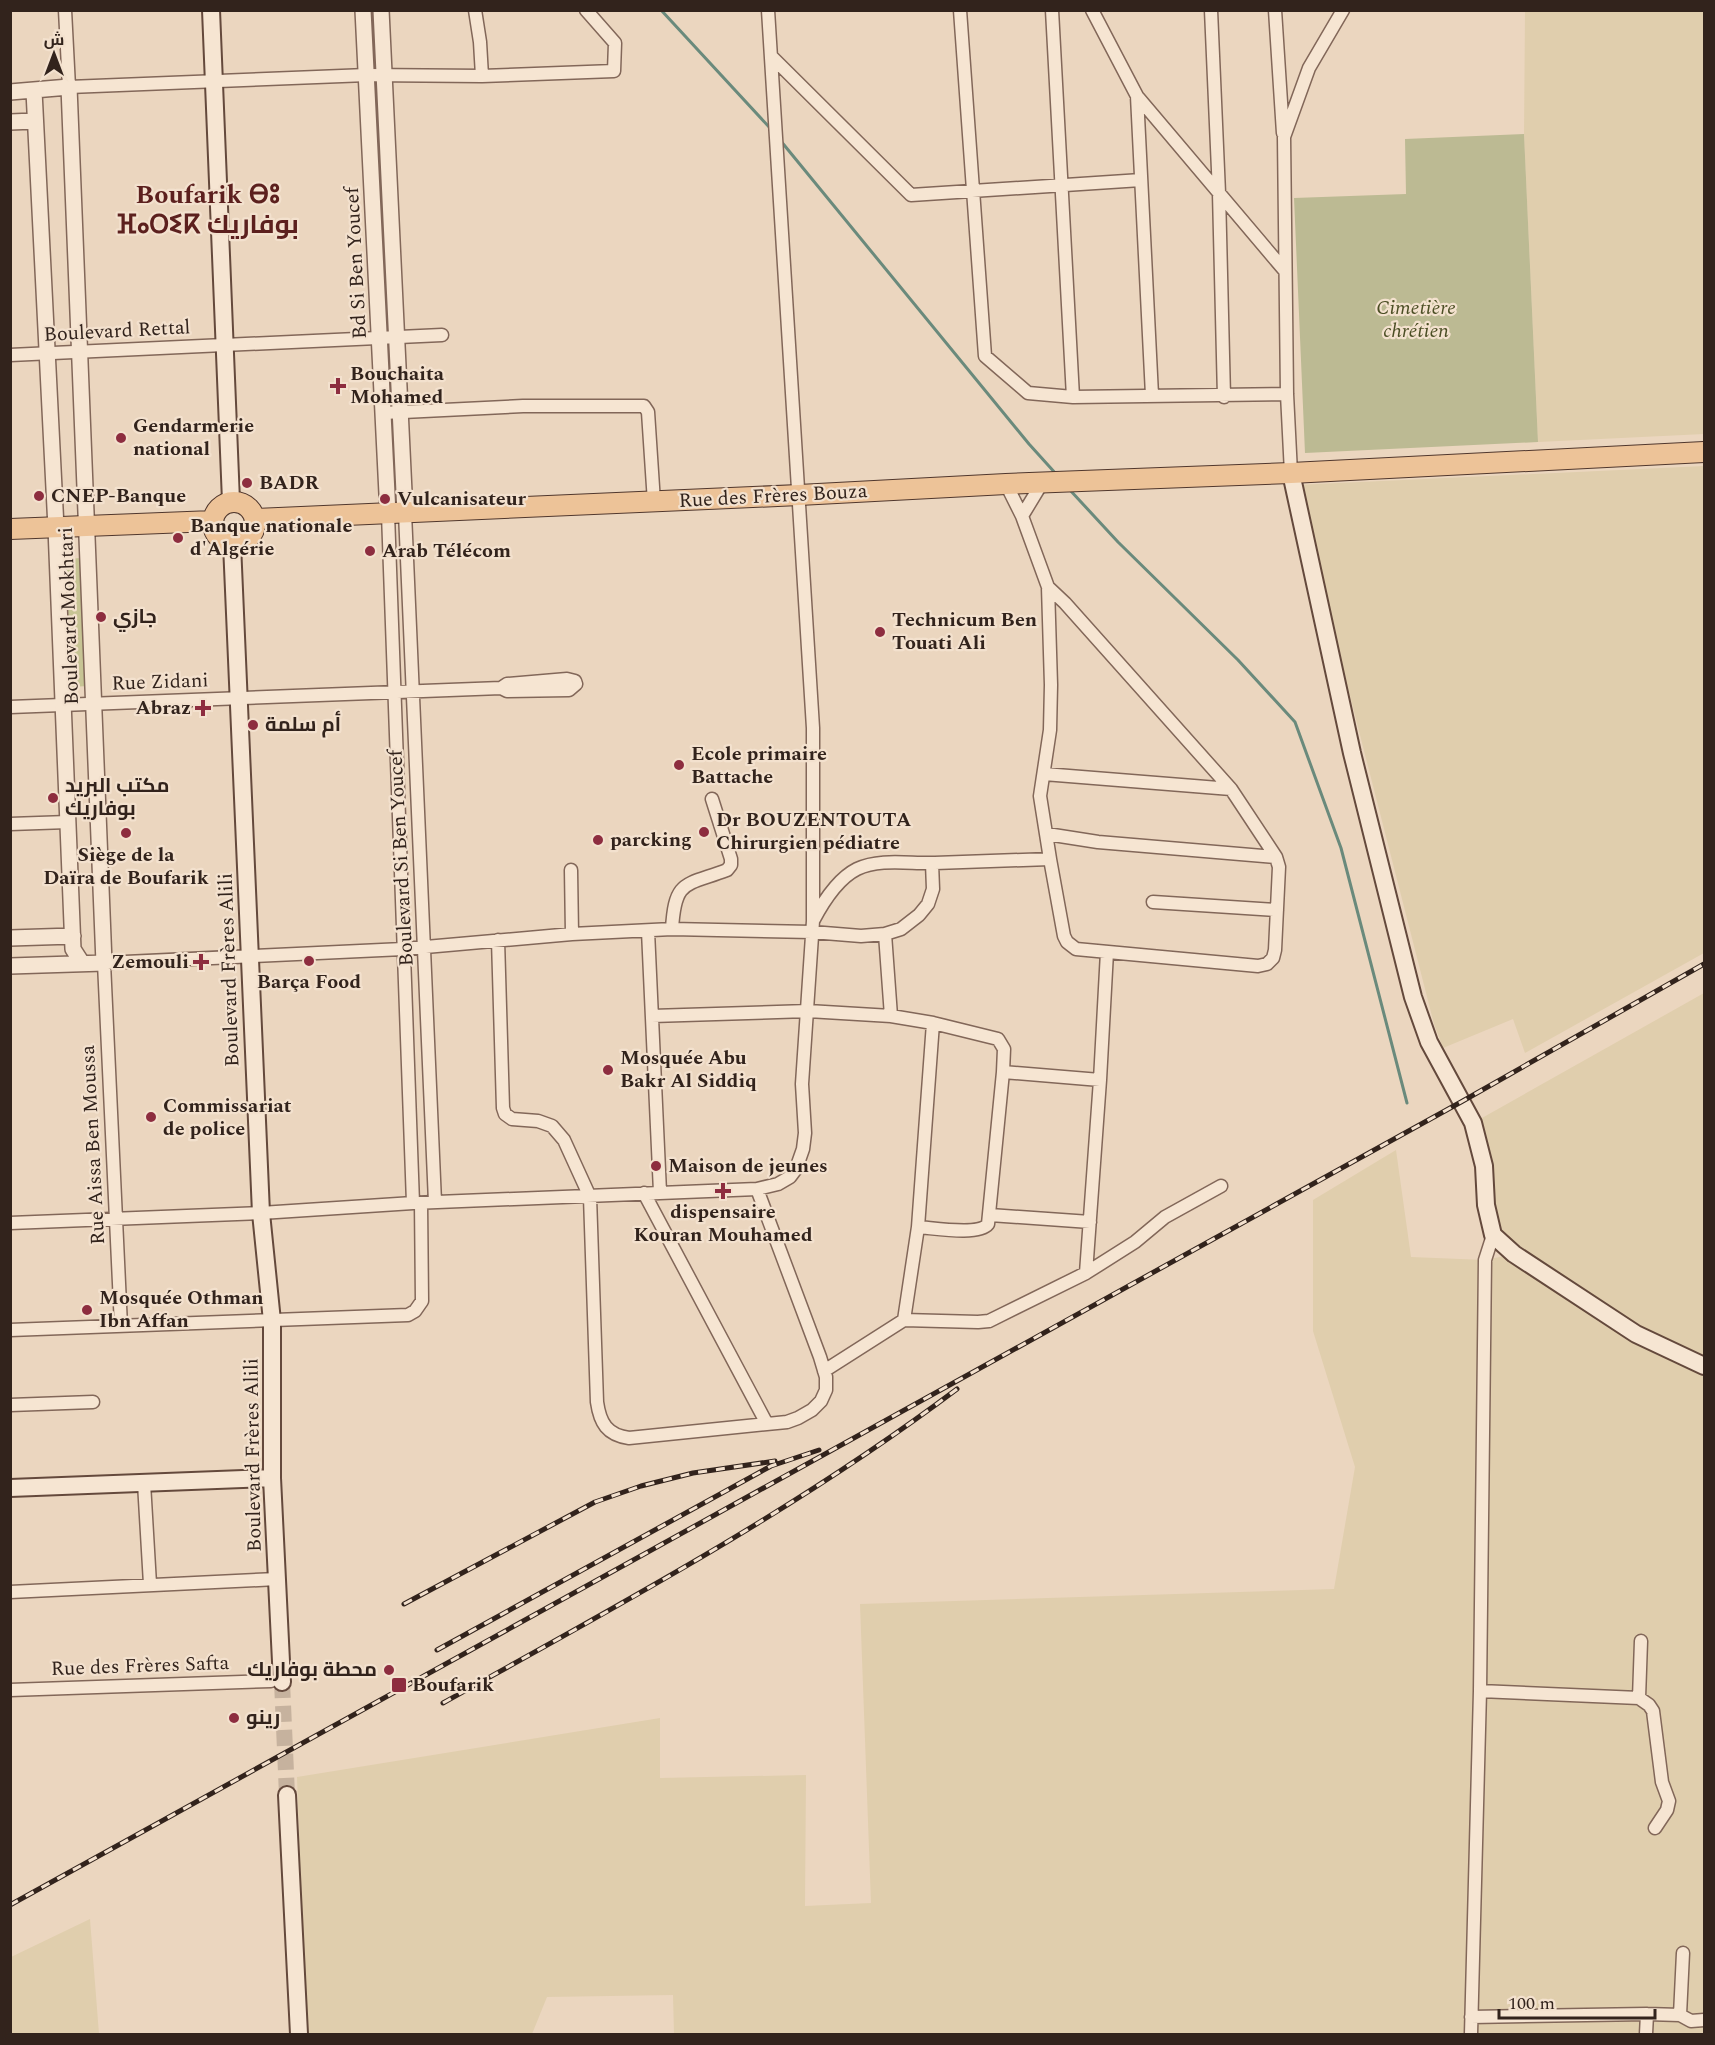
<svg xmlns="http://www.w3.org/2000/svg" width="1715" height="2045" font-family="Spectral,Cairo,'Noto Sans Tifinagh',serif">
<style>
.farmland{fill:#e0cead}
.green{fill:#c7c494}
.cemetery{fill:#bcba93}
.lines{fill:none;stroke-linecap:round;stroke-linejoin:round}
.stream{stroke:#6a8a7c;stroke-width:3}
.secondary-tunnel{stroke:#c6b29e;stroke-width:16;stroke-dasharray:16 8;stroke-linecap:butt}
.minor-casing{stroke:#826759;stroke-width:15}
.tertiary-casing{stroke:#826759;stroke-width:18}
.secondary-casing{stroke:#64493c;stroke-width:20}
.primary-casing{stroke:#50372d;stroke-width:22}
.minor{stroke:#f6e5d2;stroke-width:12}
.tertiary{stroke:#f6e5d2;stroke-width:15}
.secondary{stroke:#f6e5d2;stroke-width:16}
.primary{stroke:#edc398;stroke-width:20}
.rail-casing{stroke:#32231c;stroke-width:5}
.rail{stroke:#f3e1ce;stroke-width:3;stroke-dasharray:9;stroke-linecap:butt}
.poi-dot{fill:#8d2d3f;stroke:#f3e1ce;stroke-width:2}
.labels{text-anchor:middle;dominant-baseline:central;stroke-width:4.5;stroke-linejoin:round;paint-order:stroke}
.street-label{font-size:20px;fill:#32231c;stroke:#f3e1ce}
.park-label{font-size:20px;font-style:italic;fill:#4b4e24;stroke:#f3e1ce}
.poi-label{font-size:20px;font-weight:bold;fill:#32231c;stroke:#f3e1ce;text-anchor:start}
.district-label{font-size:26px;font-weight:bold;fill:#5c201e;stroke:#f3e1ce}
</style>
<rect width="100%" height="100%" fill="#ebd6bf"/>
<path class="farmland" d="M1525,11h179v423l-166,8 -14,-308z
M1704,466v487l-179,100 -12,-34 -70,29 -9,-24 -138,-539z
M1704,993v1041h-1030l-1,-39 -126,2 -15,37h-226l-9,-257 363,-59v60l146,-3 -1,131 66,-3 -11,-299 474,-15 21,-122 -42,-136v-131l83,-50 15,107 74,3 29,-6 -21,-19 -20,-112z
M90,1919l9,115h-88v-77z"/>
<path class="green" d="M82,558l6,128 -18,1 -6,-128z"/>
<path class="cemetery" d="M1524,134l14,308 -233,11 -11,-255 112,-4 -1,-55z"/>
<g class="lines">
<path class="stream" d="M661,10l109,118
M780,140l249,304 28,31
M1069,489l49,53 120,118 57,62 46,126 66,255"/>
<path class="secondary-tunnel" d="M282,1682l5,113"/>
<defs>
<path id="minor" d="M65,10l4,77 298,-12 115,1 132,-5 1,-28 -29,-33
M475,10l5,32 2,34
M768,10l45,718v192
M960,10l25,346 43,37 45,4 214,-3
M1052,10l21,387
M1092,10l45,86 148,175
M1211,10l8,183 5,204
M1275,10l8,123
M771,56l140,139 230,-15
M1137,96l15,299
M10,355l432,-20
M383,413l140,-7h121l4,6 6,90
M1291,473l-4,-79 -3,-257 25,-69 34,-58
M405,513l30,689
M388,514l25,689
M1022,516l20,-33
M1048,587l17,16 166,186 45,68 3,10 -4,83 -2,8 -6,6 -9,2 -182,-17 -9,-7 -3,-6 -14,-77
M10,707l491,-19 6,3 62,-1 7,-6 -1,-3 -8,-2 -60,5 -6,4
M1044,774l187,15
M10,824l58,-2
M1047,834l51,8 178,15
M571,870l1,64
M1153,902l124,8
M672,929c3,-50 13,-43 55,-59l4,-5v-6l-19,-60
M648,931l12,261
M885,934l6,82
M498,940l5,168 2,6 7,5 26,2 14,5 12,14 26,57 7,205c3,21 10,33 32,36l158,-16 11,-4 14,-8 9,-9 5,-11v-13l-6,-20 -63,-168
M652,1016l156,-5 83,5 42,7 -15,204 -14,93 74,2 11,-1 97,-48 14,-193 7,-128
M1003,1072l97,8
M644,1193l123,231
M990,1215l100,7
M10,1223l251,-10 152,-10 344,-14 21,-5 12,-7 6,-8 7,-20 2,-16 -3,-49 11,-163c10,-19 24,-42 44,-52 23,-11 53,-5 78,-6 38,-1 76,-3 115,-4l-10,-63 10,-66 1,-45 -3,-98 -26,-71 -16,-32
M918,1227c16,1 61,9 70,-3l15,-152 1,-23 -6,-10 -65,-16
M1086,1273l49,-31 30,-25 56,-31
M121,1326l-17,-363 299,-14 169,-15 100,-5 140,3 49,4 24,-2 16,-5 18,-14 9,-11 5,-15 -1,-26
M10,1330l398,-15 7,-4 7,-10 -1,-98
M824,1371l80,-51
M10,1405l83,-3
M144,1483l6,101
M10,1592l267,-13
M10,1690l261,-9
M1480,1691l159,7 10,7 4,6 9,71 7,19 -2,9 -12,18
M1639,1698l2,-57
M1680,2015l3,-62
M1471,2017l176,-3 33,1 11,6 13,-1
M1471,2034l9,-343 5,-431 8,-25
M1646,2034l1,-20"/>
<path id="tertiary" d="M363,10l25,504
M381,10l24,503
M34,91l22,437 17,421 9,14
M10,92l59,-5 35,876 -94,3
M10,122l25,-1
M10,938l63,-2"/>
<path id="secondary" d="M211,10l20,491
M1291,473l61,280 61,244 16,45 44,81 11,43 2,39 7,30 21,19 122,80 68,32
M232,544l29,669 11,108v157l10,204
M10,1488l262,-10
M287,1795l12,239"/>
<path id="primary" d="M213 523a21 21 0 1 1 42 0a21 21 0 1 1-42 0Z
M256,519l543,-24 207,-11 285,-11 413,-21
M10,529l203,-8"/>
</defs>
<use href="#minor" class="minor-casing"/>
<use href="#tertiary" class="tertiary-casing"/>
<use href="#secondary" class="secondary-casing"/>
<use href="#primary" class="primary-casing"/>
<use href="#minor" class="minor"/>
<use href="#tertiary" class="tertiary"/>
<use href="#secondary" class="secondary"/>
<use href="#primary" class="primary"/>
<defs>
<path id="rail" d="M404,1604l191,-102 46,-16 52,-13 82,-12
M437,1650l334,-184 48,-16
M443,1703c176,-98 353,-193 514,-314
M10,1905l1451,-803 243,-138"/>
</defs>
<use href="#rail" class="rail-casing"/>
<use href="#rail" class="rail"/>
</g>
<g class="poi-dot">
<path d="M335 377h6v6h6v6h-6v6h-6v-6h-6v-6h6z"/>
<circle cx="121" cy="438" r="6"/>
<circle cx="247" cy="483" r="6"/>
<circle cx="39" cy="496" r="6"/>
<circle cx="385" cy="499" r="6"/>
<circle cx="178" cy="538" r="6"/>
<circle cx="370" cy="551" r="6"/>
<circle cx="101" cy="617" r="6"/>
<circle cx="880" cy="632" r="6"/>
<path d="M200 699h6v6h6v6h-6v6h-6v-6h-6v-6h6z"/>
<circle cx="253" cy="725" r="6"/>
<circle cx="679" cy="765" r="6"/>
<circle cx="53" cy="798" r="6"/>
<circle cx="704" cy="832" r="6"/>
<circle cx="126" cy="833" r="6"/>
<circle cx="598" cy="840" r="6"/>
<circle cx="309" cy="961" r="6"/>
<path d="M198 953h6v6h6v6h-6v6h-6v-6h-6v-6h6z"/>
<circle cx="608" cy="1070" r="6"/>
<circle cx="151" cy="1117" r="6"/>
<circle cx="656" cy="1166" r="6"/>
<path d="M720 1182h6v6h6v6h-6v6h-6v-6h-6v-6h6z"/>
<circle cx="87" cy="1310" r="6"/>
<circle cx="389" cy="1670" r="6"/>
<rect x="391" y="1677" width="16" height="16" rx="3"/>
<circle cx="234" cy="1718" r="6"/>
</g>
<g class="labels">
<g class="street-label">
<text transform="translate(356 263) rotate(-93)">Bd Si Ben Youcef</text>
<text transform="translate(117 331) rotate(-3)">Boulevard Rettal</text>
<text transform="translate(773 496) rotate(-3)">Rue des Frères Bouza</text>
<text transform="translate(69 616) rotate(-92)">Boulevard Mokhtari</text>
<text transform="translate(160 682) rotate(-2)">Rue Zidani</text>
<text transform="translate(401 858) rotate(-93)">Boulevard Si Ben Youcef</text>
<text transform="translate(229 970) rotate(-92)">Boulevard Frères Alili</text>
<text transform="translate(93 1145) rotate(-93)">Rue Aissa Ben Moussa</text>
<text transform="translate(253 1455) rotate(-91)">Boulevard Frères Alili</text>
<text transform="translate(140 1666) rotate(-2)">Rue des Frères Safta</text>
</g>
<g class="park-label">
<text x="1416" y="308">Cimetière<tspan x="1416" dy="23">chrétien</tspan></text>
</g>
<g class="poi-label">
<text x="350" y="374">Bouchaita<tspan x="350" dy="23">Mohamed</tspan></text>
<text x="133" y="426">Gendarmerie<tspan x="133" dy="23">national</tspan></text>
<text x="259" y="483">BADR</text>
<text x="51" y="496">CNEP-Banque</text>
<text x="397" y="499">Vulcanisateur</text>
<text x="190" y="526">Banque nationale<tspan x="190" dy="23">d'Algérie</tspan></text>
<text x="382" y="551">Arab Télécom</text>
<text x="113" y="617">جازي</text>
<text x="892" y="620">Technicum Ben<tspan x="892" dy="23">Touati Ali</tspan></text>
<text x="191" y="708" text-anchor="end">Abraz</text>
<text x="265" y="725">أم سلمة</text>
<text x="691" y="754">Ecole primaire<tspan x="691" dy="23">Battache</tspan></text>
<text x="65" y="786">مكتب البريد<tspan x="65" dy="23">بوفاريك</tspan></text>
<text x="716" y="820">Dr BOUZENTOUTA<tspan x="716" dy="23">Chirurgien pédiatre</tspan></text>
<text x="610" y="840">parcking</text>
<text x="126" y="855" text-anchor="middle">Siège de la<tspan x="126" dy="23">Daïra de Boufarik</tspan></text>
<text x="189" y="962" text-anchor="end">Zemouli</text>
<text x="309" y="982" text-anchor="middle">Barça Food</text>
<text x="620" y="1058">Mosquée Abu<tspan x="620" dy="23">Bakr Al Siddiq</tspan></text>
<text x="163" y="1106">Commissariat<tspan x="163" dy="23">de police</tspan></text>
<text x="668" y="1166">Maison de jeunes</text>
<text x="723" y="1212" text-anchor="middle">dispensaire<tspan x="723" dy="23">Kouran Mouhamed</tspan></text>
<text x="99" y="1298">Mosquée Othman<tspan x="99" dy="23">Ibn Affan</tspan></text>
<text x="377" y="1670" text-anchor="end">محطة بوفاريك</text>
<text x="412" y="1685">Boufarik</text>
<text x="246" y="1718">رينو</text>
</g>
<g class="district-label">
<text x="208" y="195">Boufarik ⴱⵓ<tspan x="208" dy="30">ⴼⴰⵔⵉⴽ بوفاريك</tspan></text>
</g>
</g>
<rect width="1715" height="2045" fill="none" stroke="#32231c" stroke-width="24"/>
<g transform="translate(54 54)" stroke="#f3e1ce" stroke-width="4.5" paint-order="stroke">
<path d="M0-4.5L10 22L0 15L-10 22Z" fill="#32231c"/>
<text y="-9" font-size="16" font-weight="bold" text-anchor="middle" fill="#32231c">ش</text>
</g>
<path d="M1499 2009v9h156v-9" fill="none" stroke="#32231c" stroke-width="3"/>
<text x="1508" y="2009" font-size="18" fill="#32231c" stroke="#f3e1ce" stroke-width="4.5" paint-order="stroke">100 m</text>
</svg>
